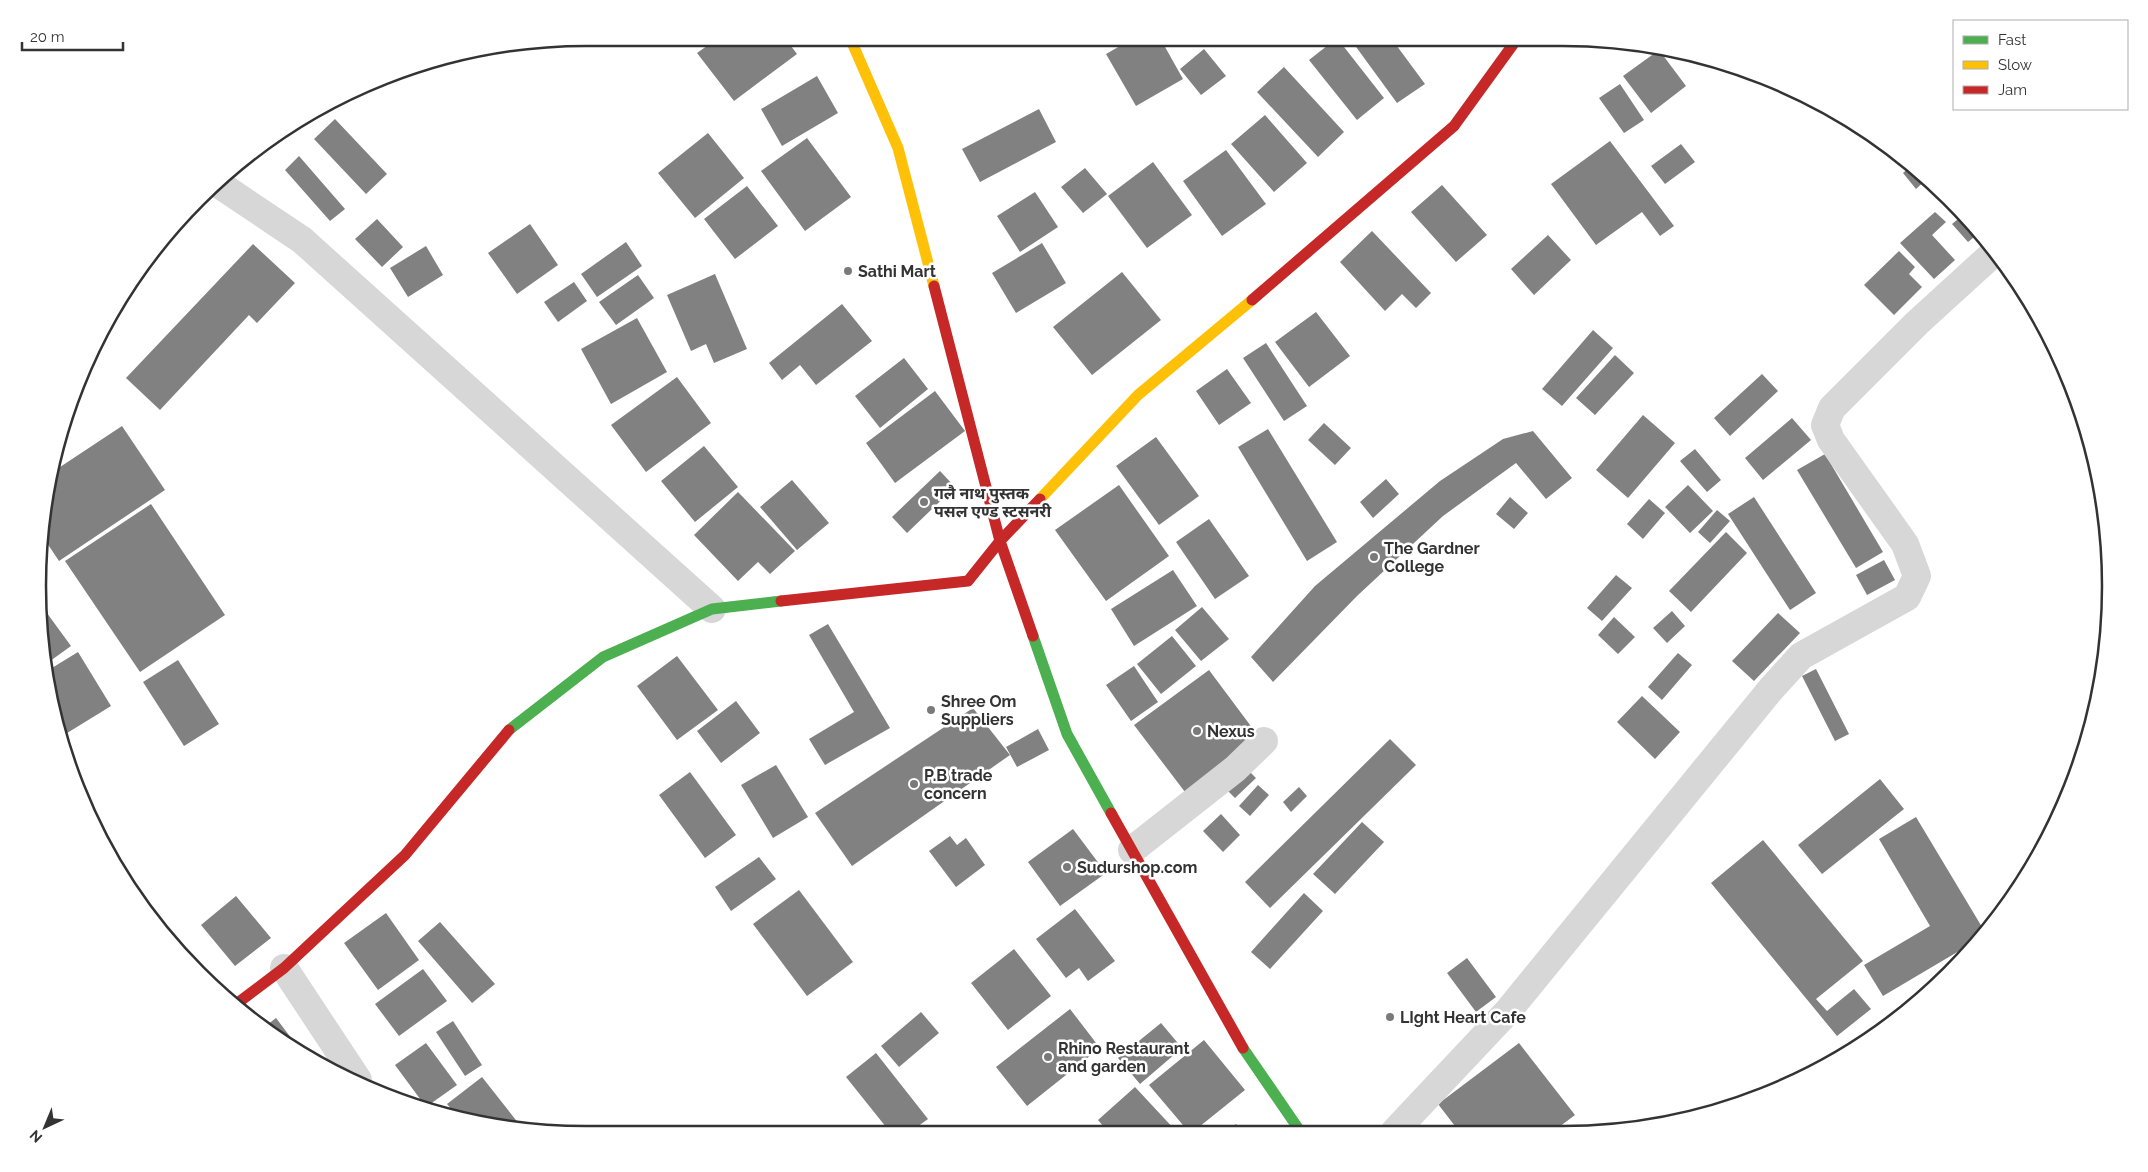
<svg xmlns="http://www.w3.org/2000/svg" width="2148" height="1172" font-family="Raleway,'Noto Sans Devanagari',sans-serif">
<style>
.building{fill:#818181}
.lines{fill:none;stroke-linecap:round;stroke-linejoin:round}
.street{stroke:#d7d7d7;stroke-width:28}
.fast{stroke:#4caf50;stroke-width:11}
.slow{stroke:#ffc107;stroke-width:11}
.jam{stroke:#c62828;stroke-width:11}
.poi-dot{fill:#7a7a7a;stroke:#fff;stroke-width:2}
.labels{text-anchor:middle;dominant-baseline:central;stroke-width:5;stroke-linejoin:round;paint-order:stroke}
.poi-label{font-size:16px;font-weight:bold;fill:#333;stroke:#fff;text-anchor:start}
.rim{fill:none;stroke:#333;stroke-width:2.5}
</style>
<rect width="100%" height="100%" fill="#fff"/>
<path class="building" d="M688,38h15l-8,7z
M718,38h67l12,16 -63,47 -37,-48z
M941,38h15l-10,7z
M1081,38h19l-15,7z
M1134,38h26l23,41 -47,27 -30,-52z
M1337,38l47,60 -27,22 -48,-60z
M1354,38h37l34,46 -28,19 -46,-63z
M1204,49l22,27 -25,19 -21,-26z
M1659,50l27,36 -35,27 -28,-37z
M1284,67l60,65 -26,25 -61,-65z
M817,76l21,37 -56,33 -21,-37z
M1620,84l24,36 -20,13 -25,-35z
M1039,109l17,33 -76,40 -18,-33z
M1265,115l42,48 -33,29 -43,-48z
M335,119l52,55 -21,20 -52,-55z
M708,133l36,45 -49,40 -37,-45z
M807,138l44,59 -46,34 -44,-60z
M1610,141l64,85 -14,10 -18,-24 -46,33 -45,-61z
M1681,144l14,18 -30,22 -14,-18z
M1226,150l40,54 -44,32 -39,-55z
M299,156l46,53 -15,12 -45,-51z
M1153,162l39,53 -45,33 -39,-52z
M1912,165l16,13 -12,11 -13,-16z
M1085,168l22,26 -24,19 -22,-26z
M1442,185l45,50 -31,27 -45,-50z
M747,186l31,40 -43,33 -31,-40z
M1035,192l23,35 -38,25 -23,-36z
M1935,212l11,10 -14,13 23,25 -21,19 -34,-36z
M1963,215l16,18 -11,9 -16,-18z
M377,219l26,28 -21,20 -27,-28z
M530,224l28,41 -41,29 -29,-41z
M1372,231l59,62 -15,15 -14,-14 -17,17 -45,-49z
M1548,235l23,25 -37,35 -23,-26z
M626,242l16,24 -45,31 -16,-23z
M1042,243l24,40 -50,30 -24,-40z
M253,244l42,39 -38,40 -8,-8 -89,95 -34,-32z
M426,246l17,29 -35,22 -18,-29z
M1899,251l16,16 -6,7 13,13 -28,28 -30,-30z
M1122,272l39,48 -69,55 -39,-48z
M715,274l32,75 -33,14 -8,-19 -15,7 -24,-56z
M638,275l16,23 -38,27 -17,-23z
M574,282l13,19 -29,21 -14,-20z
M842,304l30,37 -56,44 -16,-20 -18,15 -13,-17z
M1316,312l34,44 -41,31 -34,-45z
M637,318l30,54 -56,32 -30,-55z
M1593,330l20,18 -51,58 -20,-17z
M1266,343l41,63 -23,15 -41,-63z
M1615,355l19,18 -39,42 -19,-17z
M904,358l24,31 -48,39 -25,-32z
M1227,369l24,34 -32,22 -23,-34z
M1762,374l16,17 -48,45 -16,-18z
M677,377l34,46 -65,49 -35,-47z
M935,391l30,40 -70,52 -29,-40z
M1643,415l32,28 -47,55 -32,-28z
M1792,418l19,22 -48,40 -18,-22z
M1324,423l27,25 -16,17 -27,-25z
M122,426l43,64 -106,71 -18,-27 10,-61z
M1268,429l69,113 -30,19 -69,-114z
M1533,431l39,47 -26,21 -30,-36 -73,53 -86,80 -84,86 -22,-25 64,-71 125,-105 63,-42z
M1156,437l43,59 -40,29 -43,-59z
M704,446l34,41 -43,35 -34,-41z
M1695,449l26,31 -14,12 -27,-31z
M1825,454l58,98 -27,16 -59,-98z
M940,471l15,16 -48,46 -15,-16z
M1386,479l13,15 -26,24 -13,-16z
M792,480l37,43 -32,27 -37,-43z
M1119,485l50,71 -63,45 -51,-71z
M1688,485l25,26 -23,22 -25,-26z
M738,492l57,59 -25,23 -12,-12 -20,19 -44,-46z
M1510,497l18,16 -14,16 -18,-15z
M1754,497l62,96 -26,17 -62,-96z
M1649,499l16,14 -22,26 -16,-15z
M151,504l74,111 -85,57 -75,-111z
M1717,510l13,11 -20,22 -12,-11z
M1209,519l40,57 -34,23 -39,-57z
M1726,532l21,21 -56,59 -22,-21z
M1884,560l11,20 -28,15 -11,-20z
M1173,570l24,36 -63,40 -23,-37z
M1616,575l16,13 -30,33 -15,-13z
M1202,607l27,32 -28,22 -26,-31z
M44,609l27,37 -25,18 -7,-42v-9z
M1672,611l13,15 -18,17 -14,-15z
M1778,613l22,20 -46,48 -22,-20z
M1614,617l21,20 -17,17 -20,-19z
M828,624l62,104 -65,37 -16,-26 45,-27 -45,-77z
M1172,636l24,30 -35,28 -24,-30z
M78,652l33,54 -52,32 -12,-67z
M1678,653l14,12 -30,35 -14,-13z
M677,656l41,54 -41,30 -40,-54z
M178,660l41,64 -35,22 -41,-64z
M1134,666l24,36 -27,19 -25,-36z
M1816,669l33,65 -14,7 -33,-65z
M1209,670l50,67 -74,55 -51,-67z
M1642,696l38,36 -25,27 -38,-37z
M736,701l24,32 -39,30 -24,-32z
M973,708l37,47 -158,111 -37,-53z
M1038,729l11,21 -32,17 -11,-20z
M1390,739l26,26 -146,143 -25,-26z
M776,765l32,52 -35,21 -32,-53z
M1245,767l11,11 -21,20 -11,-11z
M690,772l46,63 -31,23 -46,-63z
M1880,779l24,30 -82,65 -24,-29z
M1258,785l11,10 -19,21 -11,-10z
M1299,787l8,9 -16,16 -8,-10z
M1221,814l19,21 -17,17 -20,-21z
M1916,817l69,115 -4,6 -98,58 -19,-31 66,-39 -51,-87z
M1362,822l22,20 -49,52 -22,-20z
M1073,829l33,44 -46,33 -32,-44z
M950,836l7,9 9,-7 19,27 -29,22 -27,-36z
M1763,840l100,121 -47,38 11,12 27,-22 17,20 -34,27 -126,-153z
M759,857l17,22 -45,32 -16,-24z
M116,864l21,29 -3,2 -4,-5z
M799,890l54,72 -46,34 -54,-72z
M1304,893l19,18 -53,58 -19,-17z
M236,896l35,42 -36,28 -34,-41z
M1075,909l40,52 -27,20 -9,-13 -13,10 -30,-39z
M386,913l33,47 -41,30 -34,-47z
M440,922l55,62 -23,19 -54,-62z
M1014,949l37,47 -43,34 -37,-47z
M1467,958l29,39 -20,15 -29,-39z
M423,969l24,32 -48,35 -24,-32z
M1070,1009l30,39 -73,58 -31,-39z
M921,1012l18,21 -40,34 -18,-21z
M276,1018l28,37h-1l-40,-27z
M453,1021l29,44 -17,11 -29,-44z
M1161,1023l21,25 -42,36 -22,-26z
M1204,1040l41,50 -51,41h-6l-39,-46z
M426,1043l31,42 -31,22 -31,-42z
M1519,1043l56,72 -20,15h-97l-20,-26z
M876,1053l52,66 -18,13h-20l-44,-55z
M482,1077l41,52 -64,-11 -12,-14z
M1135,1087l41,44 -68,1 -10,-12z
M1236,1124l5,7h-16z"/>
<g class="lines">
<path class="street" d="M217,183l85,57 410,369
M1132,850l103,-81 29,-28
M284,968l74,112
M1395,1131l113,-120 263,-322 30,-33 106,-59 10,-21 -12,-32 -74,-104 -6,-15 7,-17 85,-85 79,-72"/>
<path class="fast" d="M1033,636l34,98 44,79
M509,730l94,-73 109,-48 69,-8
M1243,1048l57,83"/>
<path class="slow" d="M850,38l48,110 36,138
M1040,499l98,-104 114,-95"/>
<path class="jam" d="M934,286l66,255 33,95
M1252,300l202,-174 63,-87
M781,601l187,-20 32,-40 40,-42
M1111,813l132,235
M235,1005l49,-37 121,-113 104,-125"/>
</g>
<g class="poi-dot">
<circle cx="848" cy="271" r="5"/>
<circle cx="924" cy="502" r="5"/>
<circle cx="1374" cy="557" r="5"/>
<circle cx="931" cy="710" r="5"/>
<circle cx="1197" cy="731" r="5"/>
<circle cx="914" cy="784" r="5"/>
<circle cx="1067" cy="867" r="5"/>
<circle cx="1390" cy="1017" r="5"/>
<circle cx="1048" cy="1057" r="5"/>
</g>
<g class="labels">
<g class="poi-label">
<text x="858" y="271">Sathi Mart</text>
<text x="934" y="493">गलै नाथ पुस्तक<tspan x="934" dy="18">पसल एण्ड स्टसनरी</tspan></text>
<text x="1384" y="548">The Gardner<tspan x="1384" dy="18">College</tspan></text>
<text x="941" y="701">Shree Om<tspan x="941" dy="18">Suppliers</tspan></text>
<text x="1207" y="731">Nexus</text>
<text x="924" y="775">P.B trade<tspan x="924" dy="18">concern</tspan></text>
<text x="1077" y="867">Sudurshop.com</text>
<text x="1400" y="1017">LIght Heart Cafe</text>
<text x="1058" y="1048">Rhino Restaurant<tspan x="1058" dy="18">and garden</tspan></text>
</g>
</g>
<path d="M0 0H2148V1172H0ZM586 46H1562A540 540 0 0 1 2102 586V586A540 540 0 0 1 1562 1126H586A540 540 0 0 1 46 586V586A540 540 0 0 1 586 46Z" fill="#fff" fill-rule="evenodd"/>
<path class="rim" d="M586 46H1562A540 540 0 0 1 2102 586V586A540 540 0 0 1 1562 1126H586A540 540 0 0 1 46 586V586A540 540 0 0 1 586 46Z"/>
<rect x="1953" y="20" width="175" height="90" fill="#ffffff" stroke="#adadad"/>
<rect x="1963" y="36" width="25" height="8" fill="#4caf50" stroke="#adadad"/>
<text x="1998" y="45" font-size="15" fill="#333333">Fast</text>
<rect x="1963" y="61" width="25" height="8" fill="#ffc107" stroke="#adadad"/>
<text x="1998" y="70" font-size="15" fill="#333333">Slow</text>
<rect x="1963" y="86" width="25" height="8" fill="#c62828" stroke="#adadad"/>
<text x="1998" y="95" font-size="15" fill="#333333">Jam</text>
<g transform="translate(45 1127) rotate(224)" stroke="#ffffff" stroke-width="4" paint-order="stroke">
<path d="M0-4L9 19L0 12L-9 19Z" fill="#333333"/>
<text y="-8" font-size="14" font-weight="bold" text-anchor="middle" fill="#333333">N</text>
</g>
<path d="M22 42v8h101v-8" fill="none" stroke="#333333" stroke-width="2.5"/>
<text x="30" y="42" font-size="15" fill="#333333" stroke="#ffffff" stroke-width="4" paint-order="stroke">20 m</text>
</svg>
